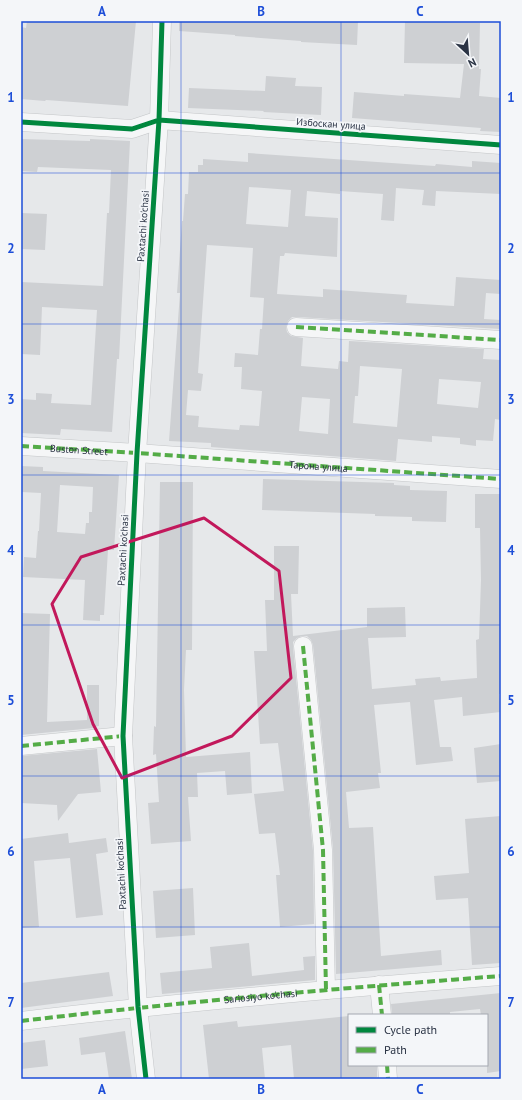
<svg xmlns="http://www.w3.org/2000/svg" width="522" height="1100" font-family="'PT Sans',sans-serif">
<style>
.building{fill:#ced0d3;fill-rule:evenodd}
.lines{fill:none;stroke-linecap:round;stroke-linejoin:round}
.minor-casing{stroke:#c4c6c8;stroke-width:19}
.minor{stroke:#f5f6f7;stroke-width:18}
.quiet{stroke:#54ac47;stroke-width:4;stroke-dasharray:8 4;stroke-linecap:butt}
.cycleway-casing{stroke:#f4f6f9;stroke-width:8}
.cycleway{stroke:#00873e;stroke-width:5}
.marked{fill:none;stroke:#c2185b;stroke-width:3;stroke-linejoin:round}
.grid{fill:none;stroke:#1d4ed8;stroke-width:1;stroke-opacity:0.55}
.labels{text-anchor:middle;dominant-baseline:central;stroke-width:3.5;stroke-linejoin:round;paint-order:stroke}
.street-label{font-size:10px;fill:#2b3445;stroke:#f4f6f9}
.neatline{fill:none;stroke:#1d4ed8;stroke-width:1.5}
.grid-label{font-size:13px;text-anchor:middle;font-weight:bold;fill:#1d4ed8}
</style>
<rect width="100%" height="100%" fill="#e6e8ea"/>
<path class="building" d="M27,21h109l-8,85 -82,-6 -1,1 -24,-2v-72l5,1z
M179,21h179l-1,24 -56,-3v-1l-66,-5v-1l-56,-4z
M405,21l75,2 -1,46h2l-2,27 22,2v34l-21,-1 1,-3 -129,-10 2,-26 50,4v-2l56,4 4,-34 -60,-1z
M266,76l30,2 -1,8 27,1 -1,28 -58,-3 1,-1 -76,-3 1,-20 76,3z
M21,139l69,2v-2l40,2 -11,218h-2l-5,73 -51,-3 -1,6 -39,-2v-34l15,1v-7l16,1 -1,9 40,2 6,-95 -55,-3 -2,48 -19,-1v-72l82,4 4,-73h2l2,-43 -73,-3 -1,5 -16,-1z
M248,153l187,13 1,-2 36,3v-6l29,2v31l-65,-3 -1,15 -13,-1 2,-15 -28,-2 -2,33 -13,-1 2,-26 -43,-3v3l-33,-3 -2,25 33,2 -1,39 -52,-4 -1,3h-4l-3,38 46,3v-8l84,6 -1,8 48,3 2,-29 45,3v14l-15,-1 -2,26 17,1v9l-204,-12h-5l-4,4 -2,6 1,5 4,4 12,2 -2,28 37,3 1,-8 9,1 1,-21 135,8 -1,10 18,1v60l-6,-1 -2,22 -17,-1v6l-16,-2v-6l-28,-2v6l-34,-3 -2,22 -185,-14v-4l-42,-2 11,-148h-3l5,-72h1l2,-27h3l1,-22h9v-7h5v-6l45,3zM249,187l42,3 -3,37 -42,-3zM207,245l46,3 -3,49 14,1 -2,31h-2l-2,26 -23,-2 -1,14h8l-1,22 21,2 -3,35 -19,-1 -1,5 -41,-3 1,-11 -13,-1 2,-25 13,1 2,-17 -5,-1zM360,366l42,3 -5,58 -44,-4 2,-27h3zM439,379l42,3 -3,26 -41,-4zM302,397l28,2 -2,35 -29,-3z
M21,213l26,1 -2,36 -24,-1z
M21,466l22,1v4l76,4 -5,75h-6l-4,65h-4v6l-17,-1 2,-40 -62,-3 1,-20 12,1 2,-27h1l2,-38 -20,-1zM60,485l33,2 -1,25h-3v11h-3l-1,11 -28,-2z
M263,479l131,4v2l16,1v4l37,1 -1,31 -34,-1v-4l-37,-1v-2l-113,-4z
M160,482h33l-1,168h-6l-2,40 2,67 64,-5 2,41 -25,2 -2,-24 -28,2 1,24h-10l3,44 -40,3 -3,-41 11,-1 -3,-48 -3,1 1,-29 2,1z
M475,494h26v200h-2l2,18 -38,4 -1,-19 -28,3 6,47h11l2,14 -37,4 -6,-63 -36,3 7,68h-3l2,15 -34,4 3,36 24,-1 8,129 60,-6 1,15 -106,9 -3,-125 -20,-204 -2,-5 -4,-4h-5l-5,2 -4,4v5l20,204 1,73 -34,3 -4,-52h4l-5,-42 -16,1 -5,-40 30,-3 -6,-48 -18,1 -6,-93h13l-2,-51h9v-54h25l-1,48h-7l2,42 74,-9v5v-24l38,-1 1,30 -38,1 4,51 44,-4 -1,-6 25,-2 1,4 36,-3 -1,-38 3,-1 2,-59 -1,-52h-5z
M21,613l29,1 -3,108 40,-2v-35h12v41l-5,1v1l-73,7z
M501,744v37l-24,2 -3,-35z
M97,749l4,43 -23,2 -20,27 -1,-16 -36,-2v-47z
M501,816v147l-29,2 -4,-67 -32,2 -2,-24 35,-3 -4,-54z
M68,833l1,10 37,-5 2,14 -12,2 7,61 -27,3 -6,-60 -36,3 5,66 -18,1v-89z
M193,888l2,47 -39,3 -3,-47z
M249,943l3,33 52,-6 -1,-13 12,-1v24l-153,14 -2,-21 52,-5 -2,-21z
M109,972l4,24 -92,12v-25z
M501,993v78l-14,2v-58h-6l-1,-6 -30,3v3h-58l-1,-11z
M349,1016v49h28v12l-16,2h-67l-3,-34 -29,3 3,31h-56l-6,-54 34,-4 1,6z
M125,1031l7,48h-23l-4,-27 -24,3 -2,-17z
M45,1040l3,26 -27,3v-26z"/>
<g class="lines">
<defs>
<g id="minor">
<path d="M21,122l111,7 27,-9 342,25"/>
<path d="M296,327l205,13"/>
<path id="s1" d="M21,446l116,7 364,26"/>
<path d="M303,646l20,204 3,140"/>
<path d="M21,746l102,-10"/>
<path d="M379,985l3,30"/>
<path id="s2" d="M21,1021c160,-19 320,-33 480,-45"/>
<path d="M387,1065l1,14"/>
<path d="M146,1079l-8,-72 -15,-271 14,-283 22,-333 3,-99"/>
</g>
</defs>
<use href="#minor" class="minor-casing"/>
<use href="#minor" class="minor"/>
<path class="quiet" d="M296,327l205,13
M21,446l116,7 364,26
M303,646l20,204 3,140
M21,746l102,-10
M379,985l3,30
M21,1021c160,-19 320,-33 480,-45
M387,1065l1,14"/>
<defs>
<path id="cycleway" d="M21,122l111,7 27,-9 342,25
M146,1079l-8,-72 -15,-271 14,-283 22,-333 3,-99"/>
</defs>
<use href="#cycleway" class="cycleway-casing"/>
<use href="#cycleway" class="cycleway"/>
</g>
<path class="marked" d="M204,518l75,53 12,107 -59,58 -110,42 -29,-54 -41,-120 29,-47z"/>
<path class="grid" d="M181,21v1058M341,21v1058M21,173h480M21,324h480M21,475h480M21,625h480M21,776h480M21,927h480"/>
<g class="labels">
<g class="street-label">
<text transform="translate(331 124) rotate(4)">Избоскан улица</text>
<text transform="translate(143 226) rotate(-86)">Paxtachi ko'chasi</text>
<text stroke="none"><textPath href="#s1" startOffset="58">Buston Street</textPath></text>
<text stroke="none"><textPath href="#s1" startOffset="298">Тарона улица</textPath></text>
<text transform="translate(123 550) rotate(-87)">Paxtachi ko'chasi</text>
<text transform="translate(121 874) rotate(-93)">Paxtachi ko'chasi</text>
<text stroke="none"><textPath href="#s2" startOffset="241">Sariosiyo ko'chasi</textPath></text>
</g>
</g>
<rect width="522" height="1100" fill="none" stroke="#f4f6f9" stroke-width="44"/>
<rect x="348" y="1014" width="140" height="52" fill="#f4f6f9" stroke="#a4a8b1"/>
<rect x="356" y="1027" width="20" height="6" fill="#00873e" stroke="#a4a8b1"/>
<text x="384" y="1034" font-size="12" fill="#2b3445">Cycle path</text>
<rect x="356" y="1047" width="20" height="6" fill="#54ac47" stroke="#a4a8b1"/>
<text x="384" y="1054" font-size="12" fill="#2b3445">Path</text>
<g transform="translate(468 54) rotate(154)" stroke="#f4f6f9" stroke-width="3" paint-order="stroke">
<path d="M0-3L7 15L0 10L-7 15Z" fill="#2b3445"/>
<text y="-6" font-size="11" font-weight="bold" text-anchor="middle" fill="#2b3445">N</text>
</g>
<rect x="22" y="22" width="478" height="1056" class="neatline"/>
<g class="grid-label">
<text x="102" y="16">A</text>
<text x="261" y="16">B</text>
<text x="420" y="16">C</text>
<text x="11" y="102">1</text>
<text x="511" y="102">1</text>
<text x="11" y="253">2</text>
<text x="511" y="253">2</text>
<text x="11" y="404">3</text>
<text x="511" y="404">3</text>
<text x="11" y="555">4</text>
<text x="511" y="555">4</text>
<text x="11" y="705">5</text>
<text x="511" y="705">5</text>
<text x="11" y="856">6</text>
<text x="511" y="856">6</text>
<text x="11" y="1007">7</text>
<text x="511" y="1007">7</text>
<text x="102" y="1094">A</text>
<text x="261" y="1094">B</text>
<text x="420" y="1094">C</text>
</g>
</svg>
